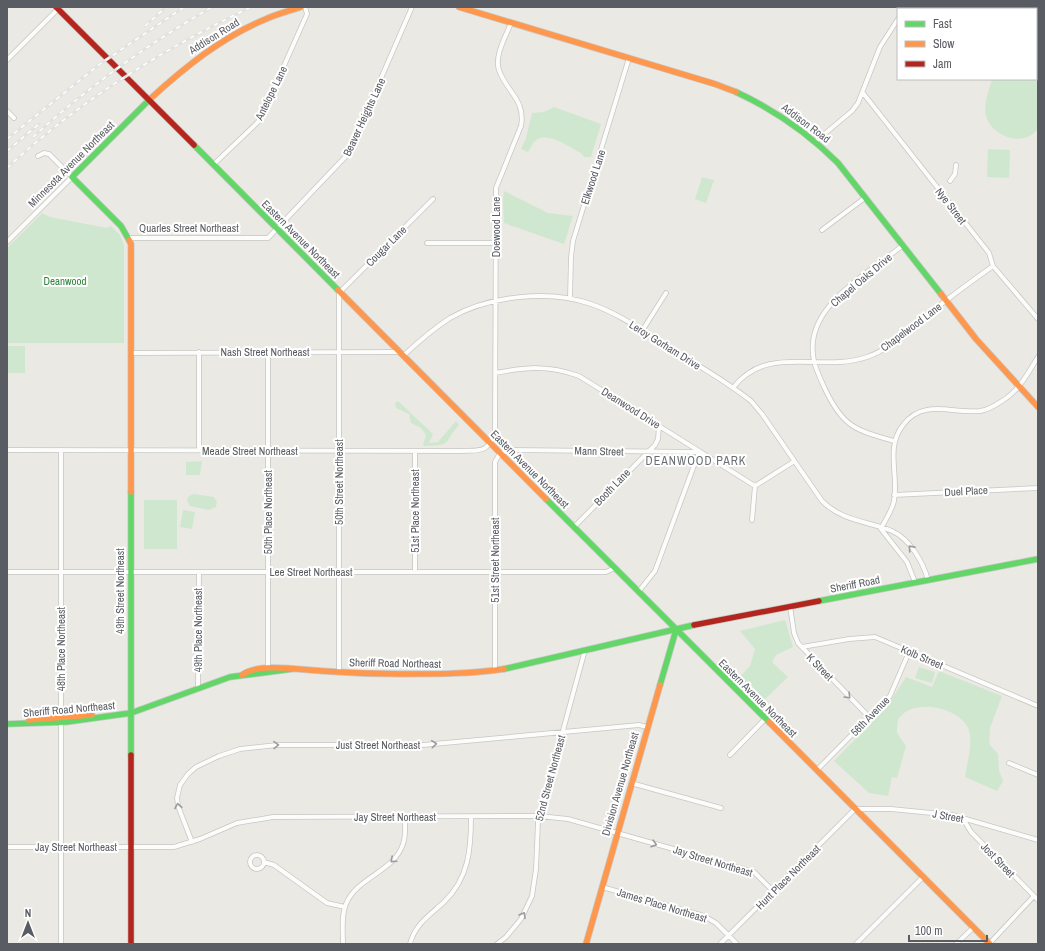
<svg xmlns="http://www.w3.org/2000/svg" width="1045" height="951" font-family="'Archivo Narrow',sans-serif">
<style>
.green{fill:#d0e7cf}
.lines{fill:none;stroke-linecap:round;stroke-linejoin:round}
.street-casing{stroke:#c6c7c5;stroke-width:5.5}
.fast-casing{stroke:#c7c8c7;stroke-width:7}
.slow-casing{stroke:#c7c8c7;stroke-width:7}
.jam-casing{stroke:#c7c8c7;stroke-width:7}
.street{stroke:#fcfcfb;stroke-width:4}
.fast{stroke:#63d668;stroke-width:5.5}
.slow{stroke:#ff974d;stroke-width:5.5}
.jam{stroke:#b3261e;stroke-width:5.5}
.rail-casing{stroke:#e2e2e1;stroke-width:3}
.rail{stroke:#fff;stroke-width:1.5;stroke-dasharray:4.5;stroke-linecap:butt}
.oneway{stroke:#9a9c9f}
.labels{text-anchor:middle;dominant-baseline:central;stroke-width:4;stroke-linejoin:round;paint-order:stroke}
.street-label{font-size:11px;fill:#595c62;stroke:#fff}
.park-label{font-size:11px;fill:#30833a;stroke:#fff}
.neighbourhood-label{font-size:12px;letter-spacing:1px;fill:#6a6e74;stroke:#fff}
</style>
<rect width="100%" height="100%" fill="#eae9e3"/>
<path class="green" d="M1036,11h2v118c-14,18 -43,9 -51,-10 -5,-12 2,-28 5,-40h44z
M554,107l47,17 -10,33h-7l-3,-4c-12,-6 -34,-23 -46,-12 -3,3 -5,8 -7,11l-7,-3 5,-11 6,-25 12,-1z
M988,149l22,1 -1,28 -22,-1z
M702,177l12,3 -8,23 -11,-4z
M504,191l44,22 25,3 -9,28 -60,-21 -1,-24z
M42,213l8,4 57,11 4,-2 9,9 4,10v98h-117v-95z
M7,346h18v27h-18z
M398,401l35,33 -4,9 9,-1 18,-21 3,4c-17,18 -4,20 -35,21l-1,-1 3,-10 -5,-7 -10,-5 -2,-9 -13,-6 -1,-5z
M202,461l-2,14h-14v-13z
M194,494l20,3 3,5 -1,5 -7,3 -19,-4 -3,-5c0,-4 3,-6 7,-7z
M144,500h33v49h-33z
M183,510l12,2 -3,17 -12,-2z
M785,620l8,27 -17,8 -4,7 16,15 -26,25 -24,-23 12,-13 5,-17 -15,-18z
M919,667l16,5 -3,11 -17,-5z
M939,671l63,25 -12,32 -1,16 9,10 1,17 4,10 -6,10 -32,-14c2,-15 9,-35 3,-49 -10,-21 -54,-30 -69,-10 -2,3 -2,10 -2,15l9,13 -9,32 -5,-1 -4,19 -19,-3 -35,-32 52,-53 20,-31 26,10z"/>
<g class="lines">
<defs>
<path id="street" d="M907,9l2,-2
M7,60l53,-53
M863,93l126,160 4,13 45,53
M7,111l7,7
M816,141l36,-30 6,-8 22,-56 18,-28
M213,165l45,-43 5,-9 44,-99 -2,-7
M950,181l5,-7 1,-9
M822,230l44,-33
M129,238h139l80,-84 64,-147
M7,242l65,-65 -23,-23 -5,-1 -6,3
M427,243h69
M570,298l1,-41 2,-16 56,-183
M642,331l24,-38
M199,352v98
M268,352v319
M131,353l268,-1
M403,356c15,-14 30,-27 47,-38 38,-22 99,-29 141,-14 29,10 53,28 79,44 27,17 56,33 81,53l11,13 60,87c20,20 45,20 70,30 18,8 31,31 36,49
M495,373c32,-6 53,-8 84,3l176,110
M733,388c34,-45 88,-15 134,-31 21,-7 38,-24 55,-38 23,-18 47,-36 71,-53
M894,441c-39,-11 -51,-14 -69,-52 -4,-9 -9,-19 -11,-28 -12,-55 54,-86 89,-116
M7,450l453,1c19,-1 27,3 35,-18l1,-245 25,-62c5,-26 -15,-35 -22,-56 -5,-14 7,-34 12,-47
M415,451v121
M894,495l144,-7
M752,520l3,-34 38,-24
M574,527l81,-82 3,-6 1,-13
M881,529c4,-9 11,-18 13,-28 5,-26 -9,-53 9,-76 20,-27 50,-11 77,-14 7,-1 16,-6 22,-10 17,-10 26,-28 36,-44
M881,529l26,33 8,20
M7,572h599l9,-4
M790,606l4,27 4,10 71,74
M802,647l47,-8 26,-2 163,69
M495,669v-207l5,-9 11,-3 188,2 -44,119 -16,20
M339,672v-379l94,-94
M198,687l1,-115
M730,755l35,-36
M1009,763l29,12
M817,770l73,-74 19,-44
M631,783l90,25
M962,817l9,15 67,68
M192,842l-14,-36 -1,-8 3,-13 8,-11 8,-7 23,-11 21,-7 37,-4h146l216,-20 8,2
M7,847h167l26,-8 37,-16 36,-6 266,-1 29,3 186,53 19,19
M250 862a7 7 0 1 1 14 0a7 7 0 1 1-14 0Z
M264,862l10,3 53,38 18,4
M602,887l102,29 12,7 21,21
M61,944v-494
M343,944c0,-13 -2,-28 3,-40 11,-27 48,-32 57,-60 3,-8 2,-18 2,-27
M410,944c5,-20 20,-29 34,-42 25,-24 27,-53 27,-85
M497,944l9,-7 15,-18 11,-23 4,-27 2,-47 47,-172
M720,944l135,-135h36l61,6 86,25
M856,944l67,-67
M956,944l17,-16
M989,944l45,-48"/>
<path id="fast" d="M736,92c39,18 72,41 102,71l103,131
M194,145l144,145
M129,240l-8,-14 -49,-49 78,-78
M131,492v263
M546,499l223,223
M819,601l219,-42
M504,669l190,-44
M660,685l16,-55
M7,724l59,-2 65,-9 99,-36 62,-8"/>
<path id="slow" d="M459,7l256,77 21,8
M150,99c35,-32 72,-62 116,-80 11,-5 23,-8 35,-12
M129,240l2,4v248
M338,290l208,209
M941,294l35,45 62,68
M242,675c16,-13 60,-5 80,-4 26,2 53,3 79,3 34,0 70,0 103,-5
M29,720l63,-5
M769,722l221,222
M586,944l74,-259"/>
<path id="jam" d="M56,7l138,138
M694,625l125,-24
M131,755v189"/>
</defs>
<use href="#street" class="street-casing"/>
<use href="#fast" class="fast-casing"/>
<use href="#slow" class="slow-casing"/>
<use href="#jam" class="jam-casing"/>
<use href="#street" class="street"/>
<use href="#fast" class="fast"/>
<use href="#slow" class="slow"/>
<use href="#jam" class="jam"/>
<defs>
<path id="rail" d="M145,26l21,-19
M33,137c55,-50 115,-93 179,-130
M7,139l93,-75 84,-57
M7,151l32,-27
M7,168c72,-67 156,-119 244,-161"/>
</defs>
<use href="#rail" class="rail-casing"/>
<use href="#rail" class="rail"/>
</g>
<defs><path id="oneway-chevron" d="M-2-3.5L2.5 0L-2 3.5" fill="none" stroke-width="1.6" stroke-linecap="round" stroke-linejoin="round"/></defs>
<g class="oneway">
<use href="#oneway-chevron" transform="translate(911 548) rotate(-132)"/>
<use href="#oneway-chevron" transform="translate(848 696) rotate(45)"/>
<use href="#oneway-chevron" transform="translate(434 744) rotate(-5)"/>
<use href="#oneway-chevron" transform="translate(276 745) rotate(-1)"/>
<use href="#oneway-chevron" transform="translate(178 806) rotate(-100)"/>
<use href="#oneway-chevron" transform="translate(654 844) rotate(16)"/>
<use href="#oneway-chevron" transform="translate(393 860) rotate(138)"/>
<use href="#oneway-chevron" transform="translate(523 915) rotate(-60)"/>
</g>
<g class="labels">
<g class="street-label">
<text transform="translate(214 36) rotate(-32)">Addison Road</text>
<text transform="translate(271 93) rotate(-64)">Antelope Lane</text>
<text transform="translate(364 117) rotate(-65)">Beaver Heights Lane</text>
<text transform="translate(806 123) rotate(37)">Addison Road</text>
<text transform="translate(71 164) rotate(-45)">Minnesota Avenue Northeast</text>
<text transform="translate(593 177) rotate(-72)">Elkwood Lane</text>
<text transform="translate(951 206) rotate(52)">Nye Street</text>
<text transform="translate(496 227) rotate(-90)">Doewood Lane</text>
<text x="189" y="228">Quarles Street Northeast</text>
<text transform="translate(301 239) rotate(45)">Eastern Avenue Northeast</text>
<text transform="translate(386 246) rotate(-45)">Cougar Lane</text>
<text transform="translate(861 280) rotate(-40)">Chapel Oaks Drive</text>
<text transform="translate(911 327) rotate(-37)">Chapelwood Lane</text>
<text transform="translate(665 345) rotate(32)">Leroy Gorham Drive</text>
<text x="265" y="352">Nash Street Northeast</text>
<text transform="translate(631 408) rotate(32)">Deanwood Drive</text>
<text x="250" y="451">Meade Street Northeast</text>
<text transform="translate(599 451) rotate(1)">Mann Street</text>
<text transform="translate(530 469) rotate(45)">Eastern Avenue Northeast</text>
<text transform="translate(339 482) rotate(-90)">50th Street Northeast</text>
<text transform="translate(612 487) rotate(-46)">Booth Lane</text>
<text transform="translate(966 491) rotate(-3)">Duel Place</text>
<text transform="translate(415 511) rotate(-90)">51st Place Northeast</text>
<text transform="translate(268 512) rotate(-90)">50th Place Northeast</text>
<text transform="translate(495 560) rotate(-90)">51st Street Northeast</text>
<text x="311" y="572">Lee Street Northeast</text>
<text transform="translate(855 584) rotate(-11)">Sheriff Road</text>
<text transform="translate(120 591) rotate(-90)">49th Street Northeast</text>
<text transform="translate(198 630) rotate(-90)">49th Place Northeast</text>
<text transform="translate(61 649) rotate(-90)">48th Place Northeast</text>
<text transform="translate(922 657) rotate(23)">Kolb Street</text>
<text transform="translate(395 663) rotate(1)">Sheriff Road Northeast</text>
<text transform="translate(820 667) rotate(46)">K Street</text>
<text transform="translate(758 698) rotate(45)">Eastern Avenue Northeast</text>
<text transform="translate(69 709) rotate(-5)">Sheriff Road Northeast</text>
<text transform="translate(870 716) rotate(-46)">56th Avenue</text>
<text x="378" y="745">Just Street Northeast</text>
<text transform="translate(550 778) rotate(-75)">52nd Street Northeast</text>
<text transform="translate(620 784) rotate(-74)">Division Avenue Northeast</text>
<text transform="translate(948 816) rotate(10)">J Street</text>
<text x="395" y="817">Jay Street Northeast</text>
<text x="76" y="847">Jay Street Northeast</text>
<text transform="translate(998 860) rotate(46)">Jost Street</text>
<text transform="translate(713 861) rotate(17)">Jay Street Northeast</text>
<text transform="translate(788 877) rotate(-45)">Hunt Place Northeast</text>
<text transform="translate(662 905) rotate(17)">James Place Northeast</text>
</g>
<g class="park-label">
<text x="65" y="281">Deanwood</text>
</g>
<g class="neighbourhood-label">
<text x="696" y="461">DEANWOOD PARK</text>
</g>
</g>
<rect width="1045" height="951" fill="none" stroke="#595c62" stroke-width="16"/>
<rect x="897" y="8" width="140" height="72" fill="#ffffff" stroke="#bdbec0"/>
<rect x="905" y="21" width="20" height="6" fill="#63d668" stroke="#bdbec0"/>
<text x="933" y="28" font-size="12" fill="#595c62">Fast</text>
<rect x="905" y="41" width="20" height="6" fill="#ff974d" stroke="#bdbec0"/>
<text x="933" y="48" font-size="12" fill="#595c62">Slow</text>
<rect x="905" y="61" width="20" height="6" fill="#b3261e" stroke="#bdbec0"/>
<text x="933" y="68" font-size="12" fill="#595c62">Jam</text>
<g transform="translate(28 923)" stroke="#ffffff" stroke-width="3" paint-order="stroke">
<path d="M0-3L7 15L0 10L-7 15Z" fill="#595c62"/>
<text y="-6" font-size="11" font-weight="bold" text-anchor="middle" fill="#595c62">N</text>
</g>
<path d="M909 935v6h78v-6" fill="none" stroke="#595c62" stroke-width="2"/>
<text x="915" y="935" font-size="12" fill="#595c62" stroke="#ffffff" stroke-width="3" paint-order="stroke">100 m</text>
</svg>
